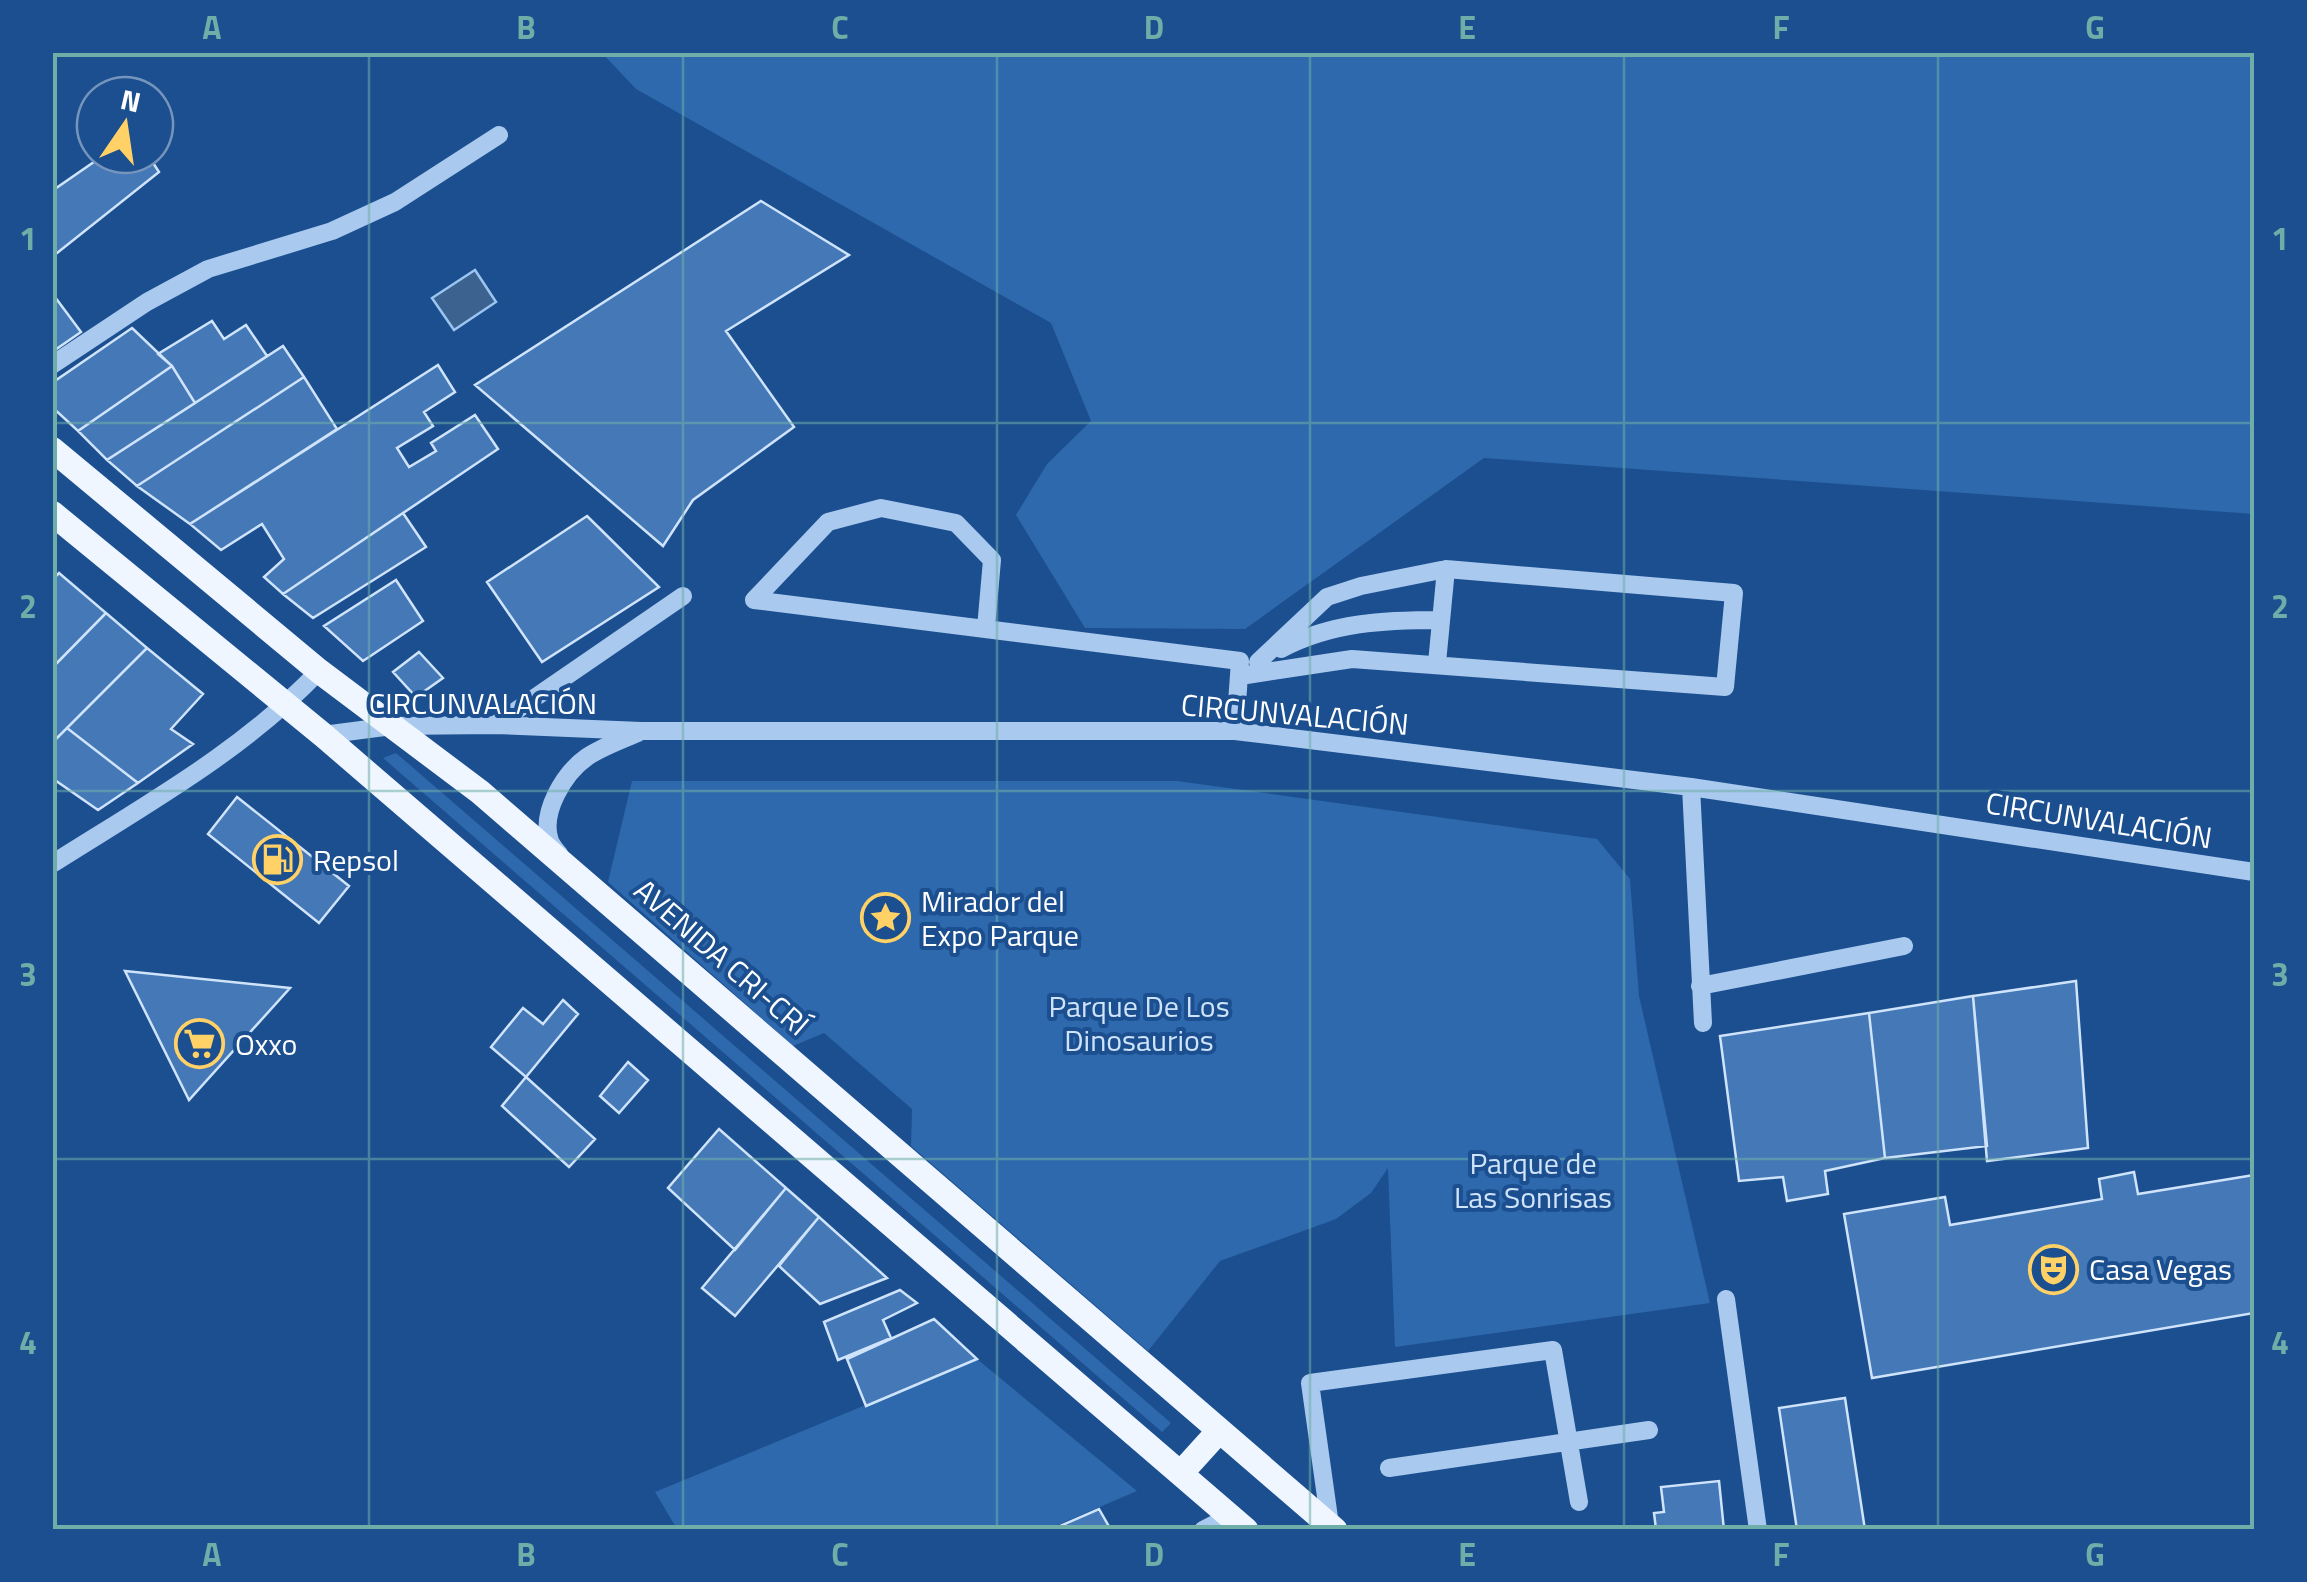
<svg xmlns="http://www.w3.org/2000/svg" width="2307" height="1582" font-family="'Titillium Web',sans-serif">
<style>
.green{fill:#2e69ad}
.water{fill:#3c6290;stroke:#9cc4f0;stroke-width:2.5}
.building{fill:#4478b7;stroke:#cfe3fa;stroke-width:2.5}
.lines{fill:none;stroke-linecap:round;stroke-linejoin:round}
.minor{stroke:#a9c9ee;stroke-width:18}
.major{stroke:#f0f6ff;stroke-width:25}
.grid{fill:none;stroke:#6fada8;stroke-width:2.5;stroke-opacity:0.55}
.labels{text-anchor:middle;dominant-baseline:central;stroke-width:8;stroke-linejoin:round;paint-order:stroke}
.street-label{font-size:30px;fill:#fff;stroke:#1b4f8f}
.poi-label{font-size:30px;fill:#fff;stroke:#1b4f8f;text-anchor:start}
.park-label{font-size:30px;fill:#cfe3fa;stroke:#1b4f8f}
.neatline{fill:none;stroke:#6fada8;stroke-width:4}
.grid-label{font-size:32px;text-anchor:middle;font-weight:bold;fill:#6fada8}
</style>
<rect width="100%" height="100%" fill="#1b4f8f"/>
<path class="green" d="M602,53h1652v461l-770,-56 -239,171 -160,-1 -69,-113 31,-51 44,-43 -40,-98 -415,-234z
M396,753l775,670 -9,9 -779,-674z
M632,781h545l420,58 33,40 9,117 71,307 -315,44 -7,-179 -17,25 -35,26 -116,42 -72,90 -237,-205 1,-37 -88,-76 -31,13 -185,-164z
M977,1359l160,132 -91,39 -369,-1 -22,-37z"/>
<path class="water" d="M475,270l21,32 -42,28 -22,-32z"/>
<path class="building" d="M104,155h44l11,17 -107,85v-66z
M761,201l88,54 -123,76 68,96 -101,73 -30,46 -188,-161z
M52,293l29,39 -29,20z
M212,321l12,18 22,-14 21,31 -72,47 -23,-37 -14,-12z
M132,328l40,38 -94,65 -26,-24v-24z
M283,346l21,31 -167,109 -30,-26z
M438,365l17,27 -31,20 9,14 -36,22 12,19 27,-16 -5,-8 44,-28 23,34 -215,145 -19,-17 20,-18 -22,-35 -41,26 -31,-26z
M172,366l23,37 -88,57 -29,-29z
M304,377l33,52 -147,95 -53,-38z
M403,513l23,34 -113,71 -30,-24z
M587,516l72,71 -117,75 -55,-80z
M59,573l47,40 -54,55v-88z
M396,580l27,41 -60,40 -39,-35z
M106,613l41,35 -95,95v-75z
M147,648l56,46 -32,35 22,15 -55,39 -71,-55z
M419,652l24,26 -27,19 -23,-25z
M67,728l71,55 -40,27 -46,-32v-35z
M237,797l112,89 -30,37 -111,-89z
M125,971l165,17 -101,112z
M2076,981l12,167 -101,13 -14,-165z
M1973,996l14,150 -102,12 -16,-145z
M563,1000l15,14 -52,63 -35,-30 32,-39 20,16z
M1869,1013l16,145 -60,13 3,23 -41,7 -4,-24 -44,4 -19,-145z
M628,1062l20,18 -29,33 -19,-17z
M526,1077l69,62 -26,28 -67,-61z
M719,1129l67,59 -51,62 -67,-62z
M2134,1172l4,22 116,-19v138l-382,65 -28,-164 101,-17 5,28 152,-26 -3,-20z
M786,1188l33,29 -84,99 -33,-28z
M819,1217l68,61 -67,26 -41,-38z
M900,1290l17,13 -34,17 8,18 -53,22 -14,-38z
M934,1319l43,40 -111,47 -19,-47z
M1845,1398l20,132h-68l-18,-122z
M1719,1481l5,49h-75l7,-1 -2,-16 10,-1 -3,-25z
M1099,1509l12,21h-60z"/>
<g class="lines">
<path class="minor" d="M52,365l95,-63 61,-33 124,-38 63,-29 104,-67
M754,600l486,61 -5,70
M754,600l74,-78 53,-14 75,15 36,37 -6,68
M1281,649c51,-27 104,-29 160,-29
M1437,663l9,-94
M1240,676l112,-17 373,28 9,-94 -288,-24 -85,17 -34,11 -69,65
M495,725l188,-129
M323,735l69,-9 103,-1 146,6h594l456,56 563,85
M1691,787l12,236
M559,854c-3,-4 -7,-8 -9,-13 -10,-28 14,-68 37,-84 15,-10 34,-17 51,-24
M52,864c93,-59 191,-113 267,-193
M1700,986l204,-40
M1726,1299l32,231
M1389,1468l260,-38
M1330,1525l-20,-142 243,-33 26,152
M1203,1530l27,-14"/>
<path class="major" d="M52,449l267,222 161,121 855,738
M52,513l271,222 923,795
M1181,1473l38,-42"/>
</g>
<path class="grid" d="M369,52v1478M683,52v1478M997,52v1478M1310,52v1478M1624,52v1478M1938,52v1478M52,423h2202M52,791h2202M52,1159h2202"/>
<defs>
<symbol id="fuel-ring" viewBox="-11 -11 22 22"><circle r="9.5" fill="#1b4f8f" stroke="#ffd166" stroke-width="1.5"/><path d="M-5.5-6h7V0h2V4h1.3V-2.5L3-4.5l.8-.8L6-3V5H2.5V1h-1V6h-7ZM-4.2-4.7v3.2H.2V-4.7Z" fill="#ffd166"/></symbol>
<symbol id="sight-ring" viewBox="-11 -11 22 22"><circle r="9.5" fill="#1b4f8f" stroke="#ffd166" stroke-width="1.5"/><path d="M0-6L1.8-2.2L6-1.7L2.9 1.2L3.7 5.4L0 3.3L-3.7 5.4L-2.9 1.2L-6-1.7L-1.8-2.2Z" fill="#ffd166"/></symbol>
<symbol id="supermarket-ring" viewBox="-11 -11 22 22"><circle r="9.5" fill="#1b4f8f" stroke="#ffd166" stroke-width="1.5"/><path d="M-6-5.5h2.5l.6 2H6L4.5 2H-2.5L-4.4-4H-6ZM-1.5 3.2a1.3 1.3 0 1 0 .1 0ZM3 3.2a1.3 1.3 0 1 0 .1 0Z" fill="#ffd166"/></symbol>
<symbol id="theatre-ring" viewBox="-11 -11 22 22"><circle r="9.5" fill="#1b4f8f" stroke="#ffd166" stroke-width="1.5"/><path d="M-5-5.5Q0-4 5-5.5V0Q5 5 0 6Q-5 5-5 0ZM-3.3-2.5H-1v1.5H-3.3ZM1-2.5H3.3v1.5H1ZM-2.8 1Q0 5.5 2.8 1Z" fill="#ffd166"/></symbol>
</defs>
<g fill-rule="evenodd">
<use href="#fuel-ring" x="250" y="832" width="55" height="55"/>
<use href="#sight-ring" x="858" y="890" width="55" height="55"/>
<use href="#supermarket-ring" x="172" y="1016" width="55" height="55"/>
<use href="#theatre-ring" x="2026" y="1242" width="55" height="55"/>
</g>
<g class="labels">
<g class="street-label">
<text x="483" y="703">CIRCUNVALACIÓN</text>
<text transform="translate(1295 714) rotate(5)">CIRCUNVALACIÓN</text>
<text transform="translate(2099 820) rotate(9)">CIRCUNVALACIÓN</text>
<text transform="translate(722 957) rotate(41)">AVENIDA CRI-CRÍ</text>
</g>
<g class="poi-label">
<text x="313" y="860">Repsol</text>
<text x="921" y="901">Mirador del<tspan x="921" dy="34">Expo Parque</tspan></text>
<text x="235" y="1044">Oxxo</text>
<text x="2089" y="1269">Casa Vegas</text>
</g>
<g class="park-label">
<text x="1139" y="1006">Parque De Los<tspan x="1139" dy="34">Dinosaurios</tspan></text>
<text x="1533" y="1163">Parque de<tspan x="1533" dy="34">Las Sonrisas</tspan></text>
</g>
</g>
<rect width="2307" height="1582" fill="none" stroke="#1b4f8f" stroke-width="110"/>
<g transform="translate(125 125) rotate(13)"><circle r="48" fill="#1b4f8f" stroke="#7695bc" stroke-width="2.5"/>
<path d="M0-8L18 38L0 25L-18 38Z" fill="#ffd166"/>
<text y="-15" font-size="28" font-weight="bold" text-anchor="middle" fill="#ffffff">N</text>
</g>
<rect x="55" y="55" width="2197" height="1472" class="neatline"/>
<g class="grid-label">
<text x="212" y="39">A</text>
<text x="526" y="39">B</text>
<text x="840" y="39">C</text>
<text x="1154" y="39">D</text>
<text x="1467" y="39">E</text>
<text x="1781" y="39">F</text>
<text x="2095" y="39">G</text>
<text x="28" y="250">1</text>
<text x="2280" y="250">1</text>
<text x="28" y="618">2</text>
<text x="2280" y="618">2</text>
<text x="28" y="986">3</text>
<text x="2280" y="986">3</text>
<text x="28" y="1354">4</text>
<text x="2280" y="1354">4</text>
<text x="212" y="1566">A</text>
<text x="526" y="1566">B</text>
<text x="840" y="1566">C</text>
<text x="1154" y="1566">D</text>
<text x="1467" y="1566">E</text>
<text x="1781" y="1566">F</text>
<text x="2095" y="1566">G</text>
</g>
</svg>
